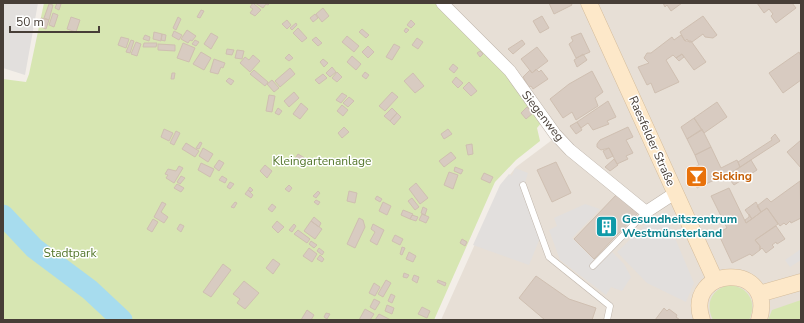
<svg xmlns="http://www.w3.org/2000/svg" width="804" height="323" font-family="'Nunito Sans',sans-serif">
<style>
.residential{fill:#e7dfd6}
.green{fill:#d7e6b2}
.parking{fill:#e2dfdd}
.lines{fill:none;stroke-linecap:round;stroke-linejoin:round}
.river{stroke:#a7dcee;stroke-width:21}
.building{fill:#d8cbc1;stroke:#cfbfb1}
.lane-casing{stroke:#bfb5ab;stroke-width:7}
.street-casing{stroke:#bfb5ab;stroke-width:13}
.secondary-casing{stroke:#d5bd9c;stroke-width:17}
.lane{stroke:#fff;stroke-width:6}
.street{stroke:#fff;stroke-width:12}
.secondary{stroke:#fde8c9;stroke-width:16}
.labels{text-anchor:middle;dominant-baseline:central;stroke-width:3;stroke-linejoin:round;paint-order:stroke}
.street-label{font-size:12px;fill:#473e37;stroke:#fff}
.park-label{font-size:12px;fill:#54772c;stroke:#fff}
.food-label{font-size:12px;font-weight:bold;fill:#c56008;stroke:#fff;text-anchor:start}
.culture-label{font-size:12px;font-weight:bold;fill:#0d838f;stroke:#fff;text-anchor:start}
</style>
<rect width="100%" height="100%" fill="#f3eee8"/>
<path class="residential" d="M451,3h350v317h-360l60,-134 15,-19 44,-33 -64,-83z"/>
<path class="green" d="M44,3h392l72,73 34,46 -5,6 3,13 -24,19 -21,22 -61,138h-431v-241l23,3 3,-8z
M728,285c20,1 30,17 21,35h-36c-8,-16 -2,-30 15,-35z
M801,300v20h-33l4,-10z"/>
<path class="parking" d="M3,3h35l-13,72 -22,-7z
M515,168l13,5 -6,19 18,46 -11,27 -56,-20 27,-60 9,-11 3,2z
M585,204l15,5 -28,29 27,27 13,-13 12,12 7,13 -9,14 -11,-4 -5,8 -46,-35 -11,-30 8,-4 -3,-8z
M664,212l30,71 -8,19 -39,-19 -30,-31 30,-29z
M801,249v11l-11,7 -5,-7z"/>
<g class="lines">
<path class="river" d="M3,215l31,33 56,42 32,30"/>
</g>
<path class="building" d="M57,3l4,1 -2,6 -4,-2z
M253,3l8,7 -6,6 -5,-3 3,-4 -3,-2z
M255,3h15l-2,2 -2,-1 -3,4z
M549,3h22l1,2 -18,9z
M663,3h19l-11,8 -4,-6 -2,2z
M757,3h35l4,5 -20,15 -5,-7 2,-2 -4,-5 -5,4z
M49,4l4,1 -4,15 -5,-2z
M323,8l6,8 -7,6 -6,-8z
M201,10l3,1 -4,7 -3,-1z
M53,13l5,2 -4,12 -5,-2z
M315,14l3,4 -5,4 -3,-4z
M542,16l7,12 -9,5 -7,-12z
M703,16l14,19 -4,3 -8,-1 -2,-3 -11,8h-3l-2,-3 -2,2 -5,-9z
M71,17l9,3 -4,12 -9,-3z
M178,17l3,2 -5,11 -3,-2z
M41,18l8,2 -3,9 -7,-3z
M287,20l4,5 -4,4 -5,-5z
M411,20l4,4 -4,4 -4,-3z
M296,23l1,2 -5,5 -2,-2z
M298,28l9,10 -5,4 -9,-9z
M406,28l3,2 -3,3 -2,-2z
M362,29l7,6 -3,3 -7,-6z
M187,30l9,6 -4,5 -2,-1 -2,3 -7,-4z
M174,31l8,4 -3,5 -7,-4z
M154,32l8,2 -1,7 -8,-2z
M211,33l7,4 -7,12 -7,-5z
M581,33l9,19 -14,6 -7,-14 4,-3 -2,-4z
M162,34l4,1 -1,6 -4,-1z
M145,35l5,2 -1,4 -6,-2z
M681,35l4,6h6l15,21 -12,8 -12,-16 -6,4 -3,-3 -7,5 13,22 -24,11 -4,-10 -4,2 -9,-18 11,-4 -5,-5 3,-5h4l21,-16 2,3z
M347,36l12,10 -5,6 -12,-10z
M121,37l8,2 -3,9 -8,-3z
M316,37l6,6 -4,3 -6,-6z
M417,38l6,4 -5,7 -6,-4z
M131,40l3,1 -4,12 -4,-1z
M195,40l4,2 -3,4 -4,-2z
M522,40l3,4 -12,10 -5,-5z
M136,42l5,2 -4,12 -6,-2z
M144,43h13l-1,4h-13z
M183,43l12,5 -6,14 -12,-4z
M158,44l17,1v6l-17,-1z
M394,44l6,3 -8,13 -6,-3z
M368,46l6,6 -6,6 -6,-6z
M537,47l11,14 -16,12 -11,-14z
M227,49l7,1 -2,5 -6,-1z
M237,50l7,1 -2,8 -7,-1z
M480,51l3,3 -3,3 -3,-4z
M201,52l10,6 -7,12 -11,-6z
M799,52l2,4v24l-18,13 -14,-20z
M289,54l4,4 -4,3 -4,-3z
M583,54l4,6 -10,7 -3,-7z
M682,54l2,3 -5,4 -3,-3z
M253,55l7,6 -10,11 -10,-9 5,-6 4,3z
M352,56l9,8 -5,6 -9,-8z
M214,59l11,4 -2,5 -2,-1 -3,7 -8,-2z
M323,59l5,4 -4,4 -4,-5z
M453,64l5,4 -4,5 -5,-4z
M332,67l4,5 -6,5 -4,-4z
M290,68l5,6 -15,13 -5,-6z
M536,69l3,3 2,-2 7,9 -15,10 -2,-3 -2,1 -6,-10 7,-7 2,3z
M254,70l14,12 -3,4 -15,-12z
M592,71l11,21 -8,6 3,8 -22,14 -4,-8 -9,6 -13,-19 19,-15z
M337,72l5,5 -5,5 -5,-4z
M365,72l4,3 -3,4 -4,-3z
M172,73h3l-1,6h-3z
M413,73l11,13 -9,7 -11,-12z
M323,74l4,4 -8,6 -4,-4z
M456,77l7,6 -5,5 -6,-6z
M229,78l5,3 -3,4 -5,-4z
M272,80l7,8 -5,4 -7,-8z
M469,82l8,9 -6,5 -8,-8z
M294,92l5,6 -10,9 -5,-6z
M392,92l6,5 -13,14 -6,-5z
M342,93l5,3 -6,7 -5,-3z
M269,95l6,1 -3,16 -6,-1z
M349,97l5,4 -6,6 -5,-4z
M608,101l8,16 -9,4 2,3 -16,6 -5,-7 -7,5 -4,-6z
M717,102l10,15 -23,16 -10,-15z
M301,103l7,6 -8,10 -7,-5z
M342,105l6,5 -5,6 -6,-5z
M527,107l6,6 -7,6 -5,-6z
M278,108l4,3 -3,4 -4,-2z
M392,108l5,5 -7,8 -6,-5z
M397,113l4,4 -7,8 -4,-4z
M694,118l8,12 -15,9 -6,-12z
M577,122l5,8 -6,4 -6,-8z
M344,127l5,5 -7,6 -4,-5z
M628,127l5,10 -7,3 7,13 -7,3 2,3 -11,5 -8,-16 -8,2 -4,-3v-3l3,-4z
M164,129l9,4 -4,8 -8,-4z
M448,129l4,5 -8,5 -3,-5z
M702,129l9,18 -16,8 -8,-16z
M176,131l4,2 -6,12 -4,-2z
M775,134l5,7 -40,26 -2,-5 34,-22 -1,-2z
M801,140v28l-14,-16z
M200,142l2,1 -3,6 -3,-1z
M186,143l13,8 -4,6 -13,-8z
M472,144l1,10 -5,1 -2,-10z
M711,147l10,21 16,-8 3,7 -16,10 -1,-1 -26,12 -9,-18 11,-5 -4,-10z
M203,148l10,6 -5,8 -9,-6z
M609,148l4,8 -6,3 -4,-8z
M451,152l5,6 -12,9 -5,-6z
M298,154l10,6 -4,6 -10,-6z
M614,159l4,6 -8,6 -5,-4z
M219,160l5,3 -5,8 -5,-4z
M751,160l6,10 -23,15 -7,-9z
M556,162l15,31 -19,9 -15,-32z
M201,163l13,6 -4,8 -12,-7z
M265,165l7,6 -5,7 -7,-7z
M179,166l4,2 -9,15 -8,-5 2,-3 -3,-1 3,-5 8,2z
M455,167l8,3 -2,4 -7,-3z
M449,172l9,3 -5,14 -9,-4z
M484,173l9,4 -3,6 -9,-4z
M181,176l4,2 -5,6 -3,-2z
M222,176l5,3 -2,4 -6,-3z
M800,181l1,37 -10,5 -1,-2 -4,4 -2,-2 -4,3 -13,-18 -6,4 -4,-6 10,-8 4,4z
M230,182l4,2 -4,5 -3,-2z
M416,183l12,15 -8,6 -11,-15z
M177,184l7,4 -3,4 -7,-4z
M289,185l3,3 -3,4 -4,-3z
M250,187l3,3 -2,2 -3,-2z
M729,188l17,35 21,-15 11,16 -23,16 5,6v4l-8,6 -2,-2 -18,9 -14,-30 9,-5 -16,-32z
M248,190l5,5 -2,3 -6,-4z
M318,191l2,2 -4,5 -3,-2z
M349,191l8,2 -2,10 -8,-2z
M617,194l16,16 2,-2 3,5 -44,46 -20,-20z
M377,196l5,3 -2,3 -5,-3z
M412,198l7,9 -4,3 -7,-9z
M316,200l4,2 -2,3 -4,-3z
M162,202l4,2 -5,8 7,5 -4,6 -10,-6z
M235,202l2,1 -3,5 -3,-1z
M383,202l8,4 -4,9 -8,-4z
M756,202l5,10 -9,7 -7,-9z
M272,204l4,3 -4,5 -4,-3z
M423,207l4,2 -2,6 -4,-2z
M403,210l10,4 -3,5 -9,-4z
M422,214l7,3 -3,6 -7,-3z
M749,214l3,5 -6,4 -1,-3 4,-3z
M412,215l6,2 -2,4 -6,-2z
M314,217l7,6 -2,4 -8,-6z
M359,218l4,2 2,7 -10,21 -8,-4z
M153,219l5,3 -6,10 -5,-3z
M277,221l7,6 -6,6 -6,-6z
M311,221l11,8 -7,10 -11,-8z
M180,224l4,2 -3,6 -4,-3z
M294,224l2,2 -4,6 -3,-2z
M373,224l11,6 -7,15 -7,-4 5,-9 -4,-3z
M776,226l9,13 -8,5 -1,-2 -4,3 2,2 -8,6 -4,-5 -2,2v-4l-5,-6z
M298,230l12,9 -3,4 -13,-9z
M395,235l8,4 -3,6 -8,-4z
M462,239l5,3 -2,4 -5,-3z
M311,241l6,4 -3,3 -5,-4z
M402,247l3,1 -3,7 -2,-1z
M309,248l8,6 -5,8 -9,-6z
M319,248l5,4 -2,3 -5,-4z
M409,252l7,4 -3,6 -7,-3z
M320,255l4,4 -2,3 -5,-3z
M273,259l7,5 -7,10 -7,-6z
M223,264l8,6 -20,27 -8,-5z
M404,273l5,2 -2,3 -4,-1z
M414,275l5,2 -2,6 -5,-3z
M536,276l33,23 27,9 -4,12h-47l-26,-22z
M386,280l5,3 -8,14 -5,-3z
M438,280l8,3 -1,3 -8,-4z
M244,281l15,12 -14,16 -8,-6 3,-4 -7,-5z
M374,283l6,4 -5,9 -6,-3z
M391,294l4,2 -3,7 -4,-2z
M374,299l6,3 -5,8 -5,-3z
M387,305l7,3 -2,6 -7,-3z
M422,307l8,4 -3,7 -9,-4z
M664,308l3,3 2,-2 8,6 -1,2 4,3h-25z
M365,309l9,5 -4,6h-11z
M307,310l7,5 -3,5h-10z
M326,313l4,1 -3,5 -3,-2z
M379,314l12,6h-16z"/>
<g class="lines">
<defs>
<path id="lane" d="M523,185l26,72 61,49 -3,14
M593,266l53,-54"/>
<path id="street" d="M442,3l68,68 45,63 15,16 76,62 29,-19"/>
<path id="secondary" d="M589,3l126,277
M759,294l42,-12
M702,320c-19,-55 75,-59 57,0"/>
</defs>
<use href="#lane" class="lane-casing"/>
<use href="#street" class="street-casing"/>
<use href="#secondary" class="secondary-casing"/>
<use href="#lane" class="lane"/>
<use href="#street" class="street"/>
<use href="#secondary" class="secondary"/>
</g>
<defs>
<symbol id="bar-square" viewBox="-11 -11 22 22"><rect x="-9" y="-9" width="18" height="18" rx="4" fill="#e8710a" stroke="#fff"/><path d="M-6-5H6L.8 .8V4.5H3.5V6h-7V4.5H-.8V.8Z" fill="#fff"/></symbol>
<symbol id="building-square" viewBox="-11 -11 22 22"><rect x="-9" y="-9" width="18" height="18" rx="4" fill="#0f9aa8" stroke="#fff"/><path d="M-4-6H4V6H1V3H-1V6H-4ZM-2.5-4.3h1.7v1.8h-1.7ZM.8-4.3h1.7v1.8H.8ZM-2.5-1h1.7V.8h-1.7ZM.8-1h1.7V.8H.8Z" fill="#fff"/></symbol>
</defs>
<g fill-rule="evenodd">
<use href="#bar-square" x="684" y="164" width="25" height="25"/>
<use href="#building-square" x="594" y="214" width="25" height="25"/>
</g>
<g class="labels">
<g class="street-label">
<text transform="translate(543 116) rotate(52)">Siegenweg</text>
<text transform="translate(652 141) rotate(66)">Raesfelder Straße</text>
</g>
<g class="park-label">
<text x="322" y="161">Kleingartenanlage</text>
<text x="70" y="253">Stadtpark</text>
</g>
<g class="food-label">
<text x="712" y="176">Sicking</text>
</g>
<g class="culture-label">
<text x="622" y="219">Gesundheitszentrum<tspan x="622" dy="14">Westmünsterland</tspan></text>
</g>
</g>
<rect width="804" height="323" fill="none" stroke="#473e37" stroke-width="8"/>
<path d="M10 26v6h89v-6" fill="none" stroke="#473e37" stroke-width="2"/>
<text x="16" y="26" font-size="12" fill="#473e37" stroke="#ffffff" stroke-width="3" paint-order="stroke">50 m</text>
</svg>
